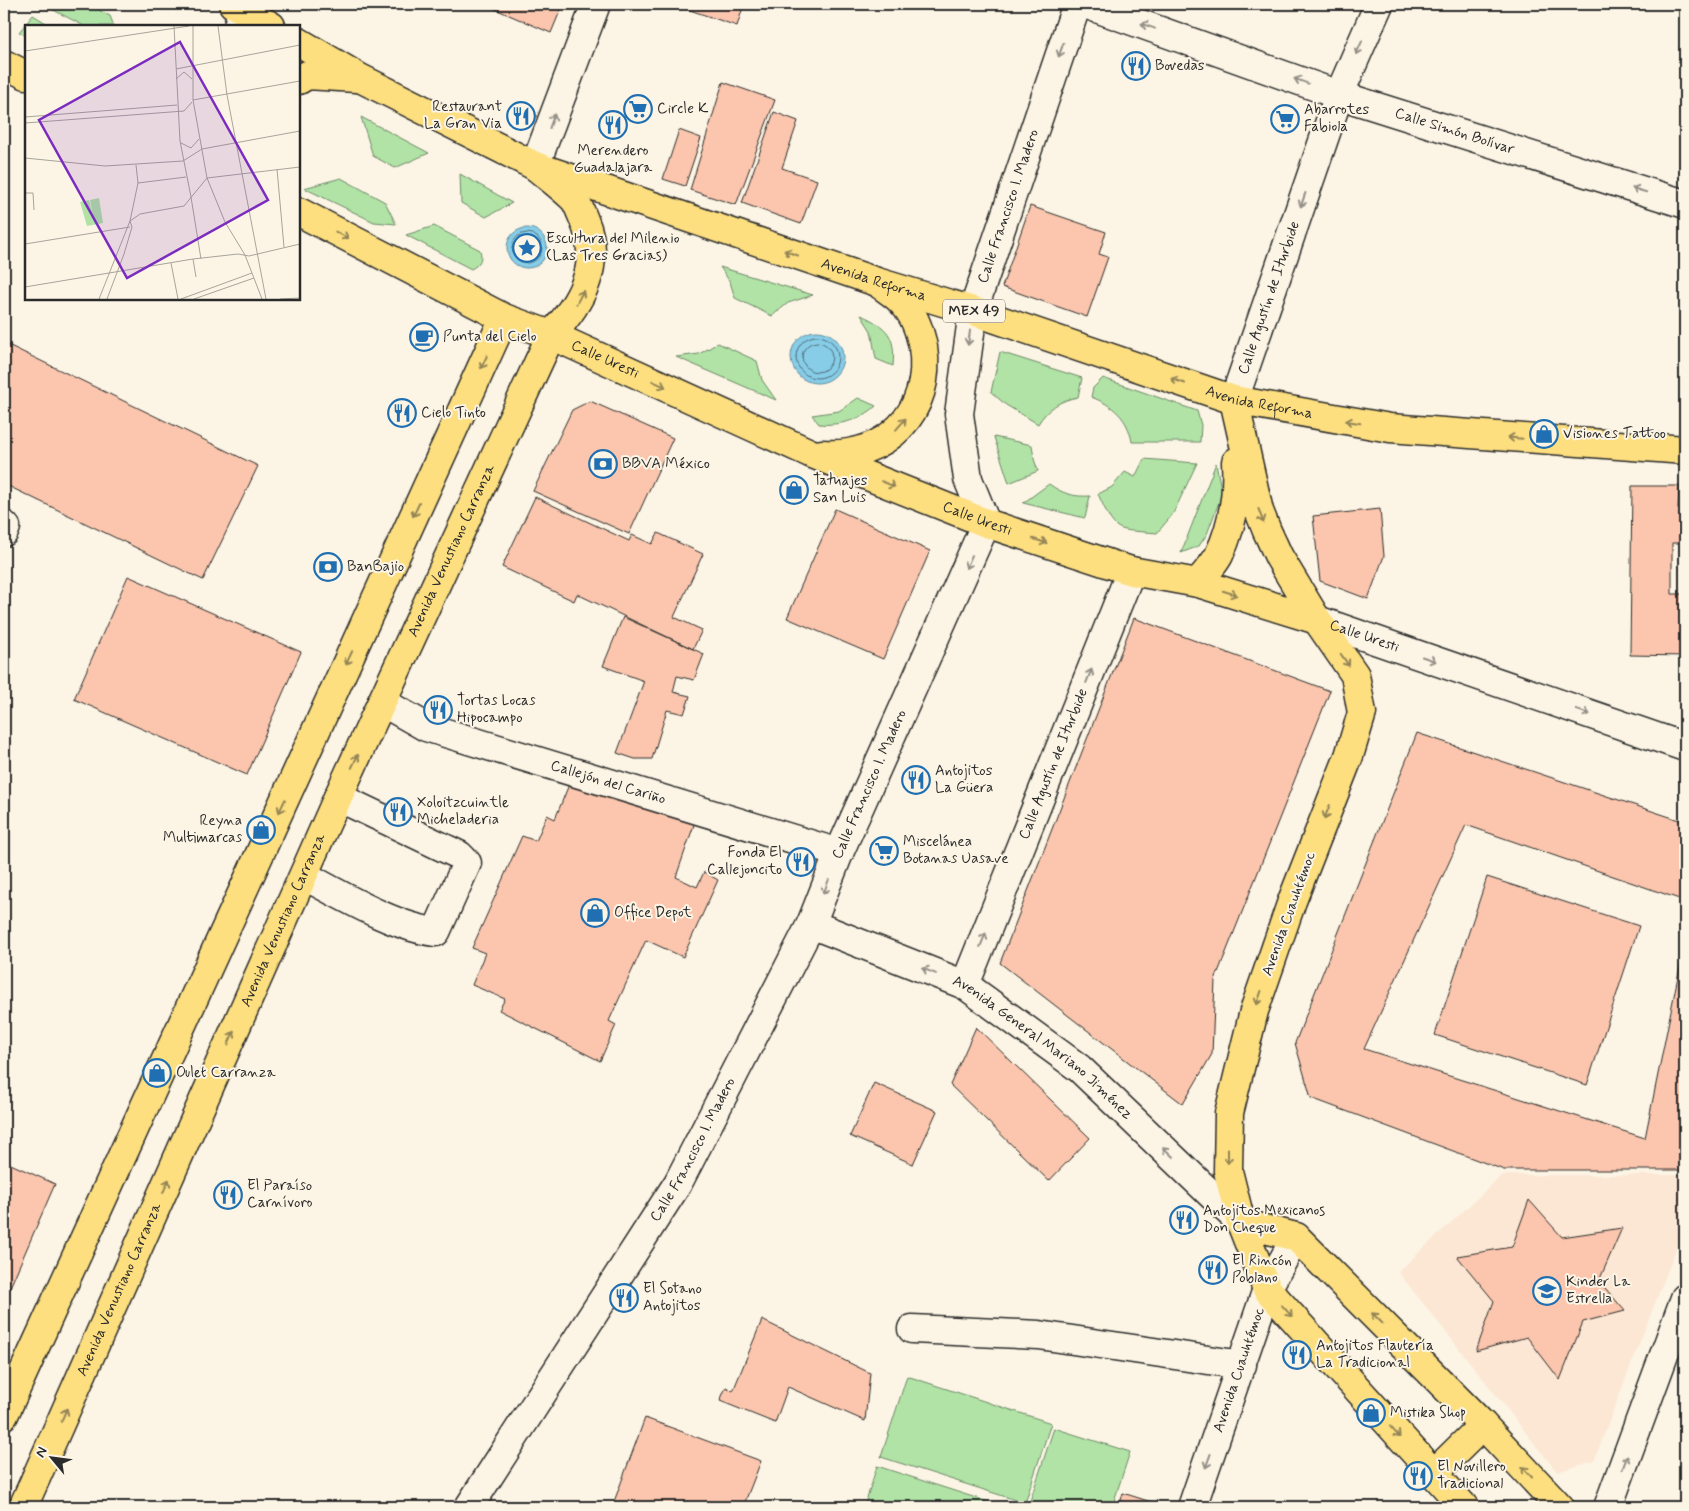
<svg xmlns="http://www.w3.org/2000/svg" width="1689" height="1511" font-family="Mynerve,sans-serif">
<style>
.built{fill:#fce7d4}
.green{fill:#b0e3a5;stroke:#6e8768}
.water{fill:#87cde8;stroke:#628c9c}
.lines{fill:none;stroke-linecap:round;stroke-linejoin:round}
.shore{stroke:#506c77;stroke-width:1}
.building{fill:#fbc6ad;stroke:#2b2b2b}
.minor-casing{stroke:#2b2b2b;stroke-width:31}
.major-casing{stroke:#2b2b2b;stroke-width:31}
.minor{stroke:#fcf5e5;stroke-width:28}
.major{stroke:#fddf80;stroke-width:28}
.oneway{stroke:#949088}
.oneway2{stroke:#948556}
.labels{text-anchor:middle;dominant-baseline:central;stroke-width:4;stroke-linejoin:round;paint-order:stroke}
.shield{fill:#fcf5e5;stroke:#6a6863;stroke-width:1}
.shield-label{font-size:14px;font-weight:bold;fill:#2b2b2b}
.poi-label{font-size:15px;fill:#2b2b2b;stroke:#fcf5e5;text-anchor:start}
.street-label{font-size:15px;fill:#2b2b2b;stroke:#fcf5e5}
.inset-road{fill:none;stroke:#a8a49b;stroke-width:1}
.view{fill:#7b2cbf;fill-opacity:0.15;stroke:#7b2cbf;stroke-width:2.5}
.inset-edge{fill:none;stroke:#2b2b2b;stroke-width:2.5}
</style>
<rect width="100%" height="100%" fill="#fcf5e5"/>
<filter id="ink" filterUnits="userSpaceOnUse"><feTurbulence type="fractalNoise" baseFrequency=".02" numOctaves="2"/><feDisplacementMap in="SourceGraphic" scale="10" xChannelSelector="R" yChannelSelector="G"/><feConvolveMatrix kernelMatrix="1 2 1 2 8 2 1 2 1" color-interpolation-filters="sRGB"/></filter>
<g filter="url(#ink)">
<path class="built" d="M1502,1175h183v51l-91,235 -37,11 -159,-200z"/>
<path class="green" d="M42,4h46l22,12 4,10h-30z
M33,15l18,11h-25v10l-7,-4z
M361,117l68,36 -34,15 -22,-12z
M460,174l52,29 -26,14 -25,-14z
M341,178l44,24 11,22 -22,-2 -70,-34z
M434,226l46,24c3,10 -1,15 -9,19l-65,-34z
M720,267l93,28 -25,8 -16,13 -37,-18 -5,-16z
M861,315c26,12 35,20 32,51l-17,-7 -5,-28z
M718,343l39,18 5,19 14,20 -100,-43 23,-3z
M1000,352l82,26 -4,19c-18,3 -31,12 -40,27l-32,-19 -15,-13z
M1103,378l94,33 4,14 -1,17h-68c-4,-24 -19,-37 -41,-45l2,-9z
M858,398l18,8c-15,14 -37,20 -57,18l-7,-9 27,-4z
M994,437l38,8 2,14 4,12 -29,12z
M1144,459l53,4 -24,51 -16,19c-44,-4 -40,2 -59,-39l14,-7 13,-15 10,5z
M1216,463l6,31 -15,40 -8,12 -18,7z
M1049,484c14,10 25,13 41,12l-5,22 -62,-15z
M907,1376l144,47 -26,80 -144,-46z
M1054,1428l76,24 -18,55h-84z
M877,1466l127,41h-140z"/>
<path class="water" d="M507 248a20 20 0 1 1 40 0a20 20 0 1 1-40 0Z
M791 357a26 26 0 1 1 52 0a26 26 0 1 1-52 0Z"/>
<g class="lines">
<path class="shore" d="M512 248a15 15 0 1 1 30 0a15 15 0 1 1-30 0Z
M518 248a9 9 0 1 1 18 0a9 9 0 1 1-18 0Z
M796 357a21 21 0 1 1 42 0a21 21 0 1 1-42 0Z
M802 357a15 15 0 1 1 30 0a15 15 0 1 1-30 0Z"/>
</g>
<path class="building" d="M489,4h74l-12,29 -63,-27z
M672,4h72l-7,22z
M723,82l52,18 -39,105 -46,-15z
M774,112l24,9 -16,47 35,12 -16,44 -59,-21z
M679,130l22,8 -16,48 -22,-7z
M1030,206l76,26 -7,22 9,3 -21,60 -85,-30z
M4,343l254,123 -55,114 -199,-96z
M590,401l83,37 -44,96 -96,-43 39,-81z
M1632,486h47l-1,23 7,1v33h-13v51h13v62l-55,-1z
M535,497l94,44 3,-6 20,9 6,-11 45,21 -29,63 28,13 -9,19 -116,-55 -3,7 -72,-34z
M835,509l95,42 -47,108 -96,-41z
M1380,509l4,47 -16,43 -48,-18 -7,-65z
M128,576l173,76 -54,123 -173,-76z
M623,617l81,37 -10,26 -17,-4 -4,16 17,4 -6,18 -17,-4 -15,49h-17l-18,-6 27,-72 -41,-15z
M1134,618l196,73 -115,289 -3,74 -29,50 -183,-141z
M1417,733l268,89v79l-219,-76 -102,224 281,89 40,-196v228h-181l-193,-72 -16,-55z
M572,777l124,42 -20,58 21,10 7,-15 14,8 -35,77 -37,-17 -37,81 7,4 -16,36 -101,-51 6,-11 -33,-14 13,-32 -13,-5 50,-112 14,5 11,-26 8,4z
M1487,877l152,49 -52,159 -152,-50z
M976,1027l114,111 -41,43 -99,-96z
M874,1083l63,28 -24,53 -63,-28z
M4,1161l51,23 -51,117z
M1529,1200l33,37 60,-9 -23,53 26,30 -42,11 -23,58 -33,-43 -51,14 18,-50 -37,-45 55,-9z
M762,1320l108,53 -5,48 -77,-34 -13,36 -55,-22 6,-14 7,4z
M645,1418l116,43 -18,46h-131z
M1123,1493l44,14h-48z"/>
<g class="lines">
<defs>
<g id="minor">
<path id="s1" d="M1085,4l254,91 346,109"/>
<path d="M238,26l6,-22"/>
<path d="M535,166l61,-162"/>
<path id="s2" d="M1234,400l105,-305 40,-91"/>
<path d="M4,525l2,2 -2,5"/>
<path id="s3" d="M1317,620l368,127"/>
<path id="s4" d="M382,702l44,25 413,126"/>
<path d="M305,876c36,19 91,52 131,56l31,-69 -8,-8 -121,-58"/>
<path id="s5" d="M811,924l154,61 114,83 162,155"/>
<path id="s6" d="M965,985l166,-414"/>
<path d="M912,1329l127,6 203,30"/>
<path id="s7" d="M469,1507l209,-324 133,-259 28,-71 147,-330 -18,-44 -9,-65 14,-103 104,-307"/>
<path id="s8" d="M1192,1507l75,-218 29,-52"/>
<path d="M1608,1507l77,-209"/>
</g>
<g id="major">
<path d="M233,4l38,22"/>
<path id="s9" d="M299,42l61,36 175,88 342,116 96,29 261,89 156,28 295,22"/>
<path d="M4,64l22,11"/>
<path d="M299,80l8,-5 49,3"/>
<path id="s10" d="M299,212l205,106 47,17 259,118 176,70 145,48 67,12 119,37"/>
<path d="M1234,400l25,111 8,20 12,26 38,63 38,55 7,38 -13,43 -57,145 -38,110 -25,102 -1,58 13,52 26,66 197,218"/>
<path d="M822,454c64,5 111,-42 101,-107 -3,-15 -9,-33 -20,-44 -6,-7 -14,-12 -21,-17"/>
<path d="M1198,583c6,-9 16,-18 21,-28 14,-30 19,-61 17,-93"/>
<path d="M1241,1223l55,14 187,188 77,82"/>
<path d="M4,1415l500,-1097"/>
<path d="M1433,1474l50,-49"/>
<path id="s11" d="M23,1507l315,-710 213,-462c30,-32 52,-70 33,-115 -3,-7 -6,-16 -10,-21 -12,-12 -26,-22 -39,-33"/>
</g>
</defs>
<use href="#minor" class="minor-casing"/>
<use href="#major" class="major-casing"/>
<use href="#minor" class="minor"/>
<use href="#major" class="major"/>
</g>
<defs><path id="oneway-shaft" d="M-6 0H5M1.5-3L5.5 0L1.5 3" fill="none" stroke-width="1.6" stroke-linecap="round" stroke-linejoin="round" transform="scale(1.25)"/></defs>
<g class="oneway">
<use href="#oneway-shaft" transform="translate(1148 26) rotate(-160)"/>
<use href="#oneway-shaft" transform="translate(1359 48) rotate(114)"/>
<use href="#oneway-shaft" transform="translate(1061 50) rotate(109)"/>
<use href="#oneway-shaft" transform="translate(1301 81) rotate(-160)"/>
<use href="#oneway-shaft" transform="translate(552 121) rotate(-70)"/>
<use href="#oneway-shaft" transform="translate(1639 190) rotate(-163)"/>
<use href="#oneway-shaft" transform="translate(1303 200) rotate(109)"/>
<use href="#oneway-shaft" transform="translate(969 338) rotate(98)"/>
<use href="#oneway-shaft" transform="translate(969 562) rotate(114)"/>
<use href="#oneway-shaft" transform="translate(1429 659) rotate(19)"/>
<use href="#oneway-shaft" transform="translate(1089 676) rotate(-68)"/>
<use href="#oneway-shaft" transform="translate(1583 712) rotate(19)"/>
<use href="#oneway-shaft" transform="translate(826 887) rotate(111)"/>
<use href="#oneway-shaft" transform="translate(983 940) rotate(-68)"/>
<use href="#oneway-shaft" transform="translate(929 971) rotate(-158)"/>
<use href="#oneway-shaft" transform="translate(1168 1152) rotate(-136)"/>
<use href="#oneway-shaft" transform="translate(1208 1461) rotate(110)"/>
<use href="#oneway-shaft" transform="translate(1625 1462) rotate(-70)"/>
</g>
<g class="oneway2">
<use href="#oneway-shaft" transform="translate(342 235) rotate(27)"/>
<use href="#oneway-shaft" transform="translate(791 253) rotate(-161)"/>
<use href="#oneway-shaft" transform="translate(580 297) rotate(-62)"/>
<use href="#oneway-shaft" transform="translate(484 362) rotate(115)"/>
<use href="#oneway-shaft" transform="translate(1178 381) rotate(-161)"/>
<use href="#oneway-shaft" transform="translate(659 384) rotate(25)"/>
<use href="#oneway-shaft" transform="translate(1353 422) rotate(-170)"/>
<use href="#oneway-shaft" transform="translate(901 424) rotate(-49)"/>
<use href="#oneway-shaft" transform="translate(1515 438) rotate(-175)"/>
<use href="#oneway-shaft" transform="translate(888 484) rotate(22)"/>
<use href="#oneway-shaft" transform="translate(416 510) rotate(115)"/>
<use href="#oneway-shaft" transform="translate(1261 516) rotate(70)"/>
<use href="#oneway-shaft" transform="translate(1040 541) rotate(18)"/>
<use href="#oneway-shaft" transform="translate(1230 593) rotate(17)"/>
<use href="#oneway-shaft" transform="translate(349 658) rotate(115)"/>
<use href="#oneway-shaft" transform="translate(1345 660) rotate(55)"/>
<use href="#oneway-shaft" transform="translate(355 761) rotate(-65)"/>
<use href="#oneway-shaft" transform="translate(282 806) rotate(115)"/>
<use href="#oneway-shaft" transform="translate(1327 812) rotate(112)"/>
<use href="#oneway-shaft" transform="translate(1259 998) rotate(109)"/>
<use href="#oneway-shaft" transform="translate(231 1038) rotate(-66)"/>
<use href="#oneway-shaft" transform="translate(1228 1156) rotate(90)"/>
<use href="#oneway-shaft" transform="translate(166 1186) rotate(-66)"/>
<use href="#oneway-shaft" transform="translate(1287 1311) rotate(48)"/>
<use href="#oneway-shaft" transform="translate(1377 1318) rotate(-135)"/>
<use href="#oneway-shaft" transform="translate(64 1415) rotate(-66)"/>
<use href="#oneway-shaft" transform="translate(1395 1432) rotate(48)"/>
<use href="#oneway-shaft" transform="translate(1527 1472) rotate(-133)"/>
</g>
</g>
<defs>
<symbol id="restaurant-ring" viewBox="-11 -11 22 22"><circle r="9.5" fill="#fcf5e5" stroke="#1f6fb2" stroke-width="1.5"/><path d="M-5-6h1v4h1v-4h1v4h1v-4h1v5L-1.5 .5V6h-2V.5L-5-1ZM5-6V6H3V1.5H1.5Q1.5-4 5-6Z" fill="#1f6fb2"/></symbol>
<symbol id="supermarket-ring" viewBox="-11 -11 22 22"><circle r="9.5" fill="#fcf5e5" stroke="#1f6fb2" stroke-width="1.5"/><path d="M-6-5.5h2.5l.6 2H6L4.5 2H-2.5L-4.4-4H-6ZM-1.5 3.2a1.3 1.3 0 1 0 .1 0ZM3 3.2a1.3 1.3 0 1 0 .1 0Z" fill="#1f6fb2"/></symbol>
<symbol id="sight-ring" viewBox="-11 -11 22 22"><circle r="9.5" fill="#fcf5e5" stroke="#1f6fb2" stroke-width="1.5"/><path d="M0-6L1.8-2.2L6-1.7L2.9 1.2L3.7 5.4L0 3.3L-3.7 5.4L-2.9 1.2L-6-1.7L-1.8-2.2Z" fill="#1f6fb2"/></symbol>
<symbol id="cafe-ring" viewBox="-11 -11 22 22"><circle r="9.5" fill="#fcf5e5" stroke="#1f6fb2" stroke-width="1.5"/><path d="M-5.5-4.5H6V0H3Q3 3.5 0 3.5H-2.5Q-5.5 3.5-5.5 0ZM3-3.2v2h1.7v-2ZM-6 4.5H4V6H-6Z" fill="#1f6fb2"/></symbol>
<symbol id="shop-ring" viewBox="-11 -11 22 22"><circle r="9.5" fill="#fcf5e5" stroke="#1f6fb2" stroke-width="1.5"/><path d="M-5-2.5h2.3a2.7 3.5 0 0 1 5.4 0H5L5.5 6h-11ZM-1.5-2.5h3a1.5 2.3 0 0 0-3 0Z" fill="#1f6fb2"/></symbol>
<symbol id="bank-ring" viewBox="-11 -11 22 22"><circle r="9.5" fill="#fcf5e5" stroke="#1f6fb2" stroke-width="1.5"/><path d="M-6-4H6V4H-6ZM0-2.3a2.3 2.3 0 1 0 0 4.6a2.3 2.3 0 1 0 0-4.6Z" fill="#1f6fb2"/></symbol>
<symbol id="school-ring" viewBox="-11 -11 22 22"><circle r="9.5" fill="#fcf5e5" stroke="#1f6fb2" stroke-width="1.5"/><path d="M0-5L7-2L0 1L-7-2ZM-4 1L0 2.5L4 1V4Q0 6-4 4Z" fill="#1f6fb2"/></symbol>
</defs>
<g fill-rule="evenodd">
<use href="#restaurant-ring" x="1120" y="50" width="32" height="32"/>
<use href="#supermarket-ring" x="622" y="93" width="32" height="32"/>
<use href="#restaurant-ring" x="505" y="100" width="32" height="32"/>
<use href="#supermarket-ring" x="1269" y="103" width="32" height="32"/>
<use href="#restaurant-ring" x="597" y="109" width="32" height="32"/>
<use href="#sight-ring" x="511" y="232" width="32" height="32"/>
<use href="#cafe-ring" x="408" y="321" width="32" height="32"/>
<use href="#restaurant-ring" x="386" y="397" width="32" height="32"/>
<use href="#shop-ring" x="1528" y="418" width="32" height="32"/>
<use href="#bank-ring" x="587" y="448" width="32" height="32"/>
<use href="#shop-ring" x="778" y="474" width="32" height="32"/>
<use href="#bank-ring" x="312" y="551" width="32" height="32"/>
<use href="#restaurant-ring" x="422" y="694" width="32" height="32"/>
<use href="#restaurant-ring" x="900" y="764" width="32" height="32"/>
<use href="#restaurant-ring" x="382" y="796" width="32" height="32"/>
<use href="#shop-ring" x="245" y="814" width="32" height="32"/>
<use href="#supermarket-ring" x="868" y="835" width="32" height="32"/>
<use href="#restaurant-ring" x="785" y="846" width="32" height="32"/>
<use href="#shop-ring" x="579" y="897" width="32" height="32"/>
<use href="#shop-ring" x="141" y="1057" width="32" height="32"/>
<use href="#restaurant-ring" x="212" y="1179" width="32" height="32"/>
<use href="#restaurant-ring" x="1168" y="1204" width="32" height="32"/>
<use href="#restaurant-ring" x="1197" y="1254" width="32" height="32"/>
<use href="#school-ring" x="1531" y="1275" width="32" height="32"/>
<use href="#restaurant-ring" x="608" y="1282" width="32" height="32"/>
<use href="#restaurant-ring" x="1281" y="1339" width="32" height="32"/>
<use href="#shop-ring" x="1355" y="1397" width="32" height="32"/>
<use href="#restaurant-ring" x="1402" y="1460" width="32" height="32"/>
</g>
<g class="labels">
<rect class="shield" x="943" y="299.5" width="62" height="23" rx="4"/>
<g class="shield-label">
<text x="974" y="311">MEX 49</text>
</g>
<g class="poi-label">
<text x="1155" y="66">Bovedas</text>
<text x="502" y="107" text-anchor="end">Restaurant<tspan x="502" dy="17">La Gran Via</tspan></text>
<text x="657" y="109">Circle K</text>
<text x="1304" y="110">Abarrotes<tspan x="1304" dy="17">Fabiola</tspan></text>
<text x="613" y="151" text-anchor="middle">Merendero<tspan x="613" dy="17">Guadalajara</tspan></text>
<text x="546" y="239">Escultura del Milenio<tspan x="546" dy="17">(Las Tres Gracias)</tspan></text>
<text x="443" y="337">Punta del Cielo</text>
<text x="421" y="413">Cielo Tinto</text>
<text x="1563" y="434">Visiones Tattoo</text>
<text x="622" y="464">BBVA México</text>
<text x="813" y="481">Tatuajes<tspan x="813" dy="17">San Luis</tspan></text>
<text x="347" y="567">BanBajio</text>
<text x="457" y="701">Tortas Locas<tspan x="457" dy="17">Hipocampo</tspan></text>
<text x="935" y="771">Antojitos<tspan x="935" dy="17">La Güera</tspan></text>
<text x="417" y="803">Xoloitzcuintle<tspan x="417" dy="17">Micheladeria</tspan></text>
<text x="242" y="821" text-anchor="end">Reyna<tspan x="242" dy="17">Multimarcas</tspan></text>
<text x="903" y="842">Miscelánea<tspan x="903" dy="17">Botanas Uasave</tspan></text>
<text x="782" y="853" text-anchor="end">Fonda El<tspan x="782" dy="17">Callejoncito</tspan></text>
<text x="614" y="913">Office Depot</text>
<text x="176" y="1073">Oulet Carranza</text>
<text x="247" y="1186">El Paraíso<tspan x="247" dy="17">Carnívoro</tspan></text>
<text x="1203" y="1211">Antojitos Mexicanos<tspan x="1203" dy="17">Don Cheque</tspan></text>
<text x="1232" y="1261">El Rincón<tspan x="1232" dy="17">Poblano</tspan></text>
<text x="1566" y="1282">Kinder La<tspan x="1566" dy="17">Estrella</tspan></text>
<text x="643" y="1289">El Sotano<tspan x="643" dy="17">Antojitos</tspan></text>
<text x="1316" y="1346">Antojitos Flautería<tspan x="1316" dy="17">La Tradicional</tspan></text>
<text x="1390" y="1413">Mistika Shop</text>
<text x="1437" y="1467">El Novillero<tspan x="1437" dy="17">Tradicional</tspan></text>
</g>
<g class="street-label">
<text stroke="none"><textPath href="#s1" startOffset="391">Calle Simón Bolívar</textPath></text>
<text stroke="none"><textPath href="#s7" startOffset="1442">Calle Francisco I. Madero</textPath></text>
<text stroke="none"><textPath href="#s9" startOffset="624">Avenida Reforma</textPath></text>
<text stroke="none"><textPath href="#s2" startOffset="108">Calle Agustín de Iturbide</textPath></text>
<text stroke="none"><textPath href="#s10" startOffset="340">Calle Uresti</textPath></text>
<text stroke="none"><textPath href="#s9" startOffset="1029">Avenida Reforma</textPath></text>
<text stroke="none"><textPath href="#s10" startOffset="745">Calle Uresti</textPath></text>
<text stroke="none"><textPath href="#s11" startOffset="1048">Avenida Venustiano Carranza</textPath></text>
<text stroke="none"><textPath href="#s3" startOffset="50">Calle Uresti</textPath></text>
<text stroke="none"><textPath href="#s6" startOffset="238">Calle Agustín de Iturbide</textPath></text>
<text stroke="none"><textPath href="#s4" startOffset="241">Callejón del Cariño</textPath></text>
<text stroke="none"><textPath href="#s7" startOffset="828">Calle Francisco I. Madero</textPath></text>
<text transform="translate(1289 914) rotate(-70)">Avenida Cuauhtémoc</text>
<text stroke="none"><textPath href="#s11" startOffset="642">Avenida Venustiano Carranza</textPath></text>
<text stroke="none"><textPath href="#s5" startOffset="265">Avenida General Mariano Jiménez</textPath></text>
<text stroke="none"><textPath href="#s7" startOffset="422">Calle Francisco I. Madero</textPath></text>
<text stroke="none"><textPath href="#s11" startOffset="238">Avenida Venustiano Carranza</textPath></text>
<text stroke="none"><textPath href="#s8" startOffset="145">Avenida Cuauhtémoc</textPath></text>
</g>
</g>
<g transform="translate(25 25)">
<rect width="275" height="275" fill="#fcf5e5"/>
<path d="M74,173l4,25 -16,3 -7,-24 9,-2 4,16 -3,-16z" fill="#b0e3a5"/>
<path class="inset-road" d="M149,1l6,115 11,56M168,1v74l14,78 18,44 20,33 17,44M193,1l9,69 39,204M0,26l164,-25M151,44l124,-24M151,54l8,-7 8,7M168,75l107,-19M0,92l152,-12M0,98l159,-12 8,-9M156,118l10,5 8,-9M0,133l80,8 78,-5 19,-12 98,-18M252,144l7,78M182,153l93,-11M113,158l48,-6M0,168h8l1,17M166,172l10,62M105,196l8,-38 -2,-18M0,219l105,-17M168,234l3,18M146,238l7,36M0,262l168,-28 45,-5 11,2 51,-12M74,274l31,-78 10,-7 44,-8 23,-28M82,274l17,-45 8,-27 -2,-6M156,274l71,-26M169,274l60,-21M255,274l20,-1"/>
<path class="view" d="M155,17l88,158 -141,78 -88,-158z"/>
<rect width="275" height="275" class="inset-edge"/>
</g>
<rect width="1689" height="1511" fill="none" stroke="#fcf5e5" stroke-width="20"/>
<rect x="10" y="10" width="1669" height="1491" fill="none" stroke="#2b2b2b" stroke-width="2" filter="url(#ink)"/>
<g transform="translate(52 1458) rotate(299)" stroke="#fcf5e5" stroke-width="4" paint-order="stroke">
<path d="M0-4L9 19L0 12L-9 19Z" fill="#2b2b2b"/>
<text y="-8" font-size="14" font-weight="bold" text-anchor="middle" fill="#2b2b2b">N</text>
</g>
</svg>
